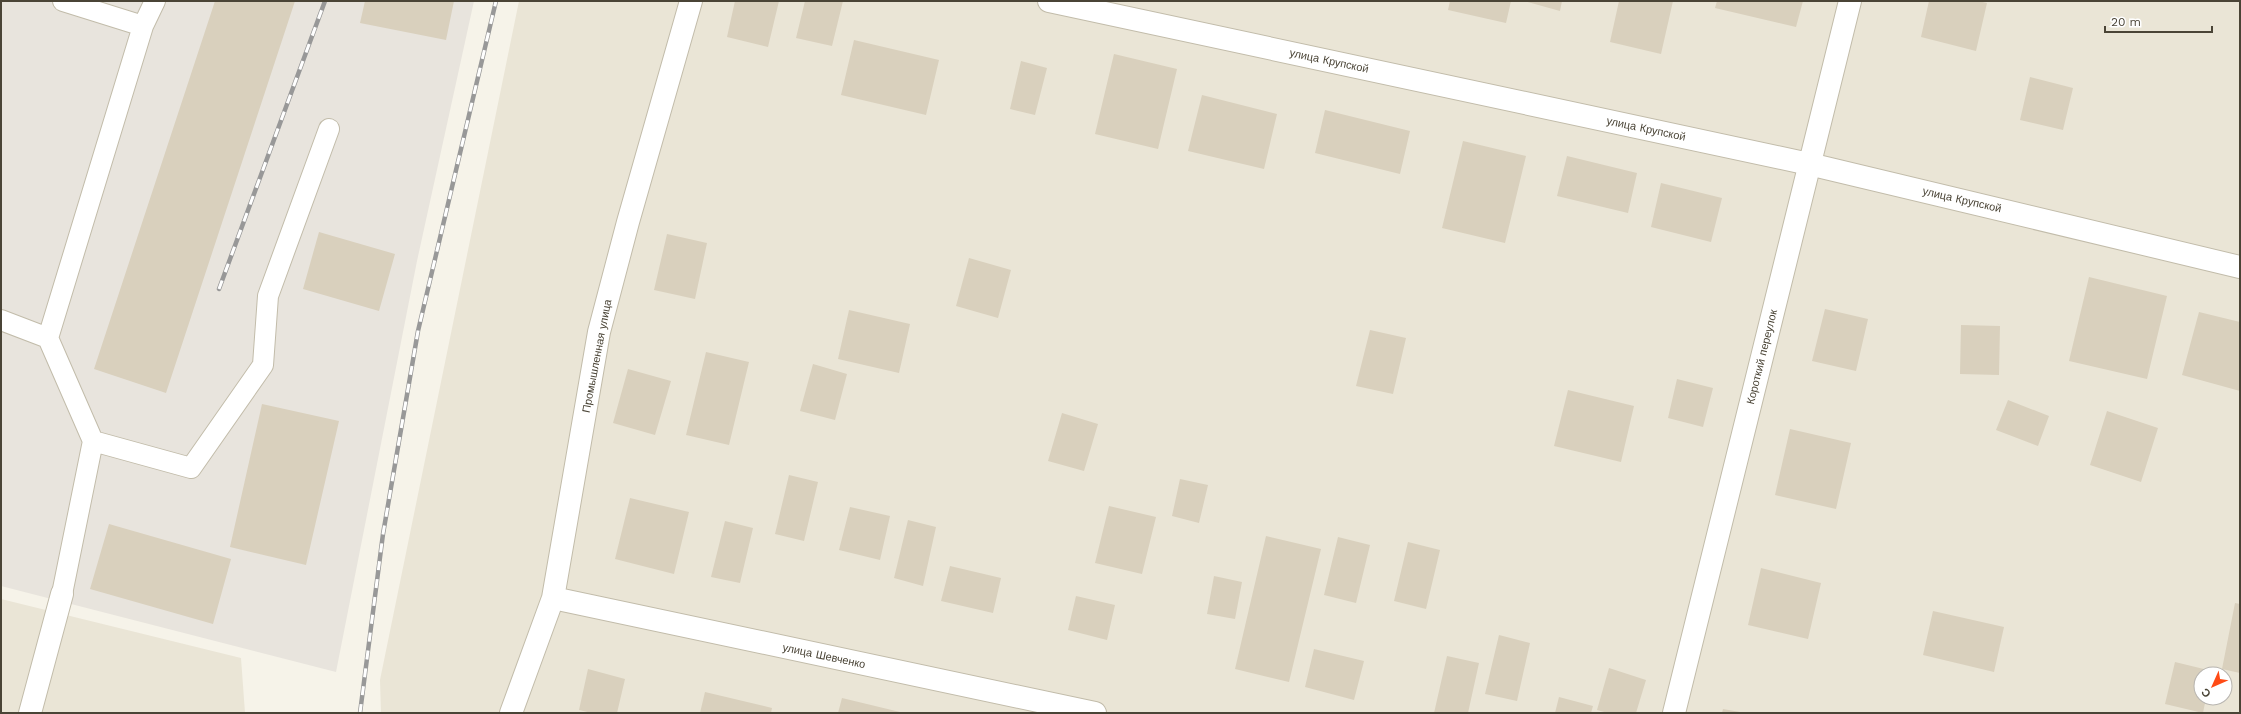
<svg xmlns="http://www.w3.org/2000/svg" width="2241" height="714" font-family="'Work Sans',sans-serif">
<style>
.residential{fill:#eae5d6;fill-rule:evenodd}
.industrial{fill:#e8e4dd}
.building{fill:#d9d0bd}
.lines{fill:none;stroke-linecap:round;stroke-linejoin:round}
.service-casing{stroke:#c2bcaa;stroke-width:22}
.minor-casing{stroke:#c2bcaa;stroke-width:24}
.service{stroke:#fff;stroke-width:20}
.minor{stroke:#fff;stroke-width:22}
.rail-casing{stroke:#989898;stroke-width:4.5}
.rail{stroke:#fff;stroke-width:3;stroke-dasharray:9;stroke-linecap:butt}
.labels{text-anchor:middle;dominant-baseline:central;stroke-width:4;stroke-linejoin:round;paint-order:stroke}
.street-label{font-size:11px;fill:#4a4436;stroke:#fff}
</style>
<rect width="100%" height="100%" fill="#f6f3e9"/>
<path class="residential" d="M519,1h1721v712h-1859l-1,-33zM2201,674h24v24h-24z
M1,599l240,59 4,55h-244z"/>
<path class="industrial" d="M1,1h473l-57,260 -81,411 -335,-86z"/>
<path class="building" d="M215,1h80l-129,392 -72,-24z
M365,1h89l-8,39 -86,-17z
M735,1h44l-11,46 -41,-10z
M805,1h38l-11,45 -36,-8z
M1450,1h61l-5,22 -58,-13z
M1524,1h38l-2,10z
M1619,1h54l-12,53 -51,-12z
M1717,1h86l-7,26 -81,-19z
M1929,1h49l9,2 -11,48 -55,-14z
M854,40l85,20 -13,55 -85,-20z
M1114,54l63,15 -19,80 -63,-15z
M1021,61l26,7 -12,47 -25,-6z
M2030,77l43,11 -10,42 -43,-10z
M1202,95l75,19 -13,55 -76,-18z
M1325,110l85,21 -10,43 -85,-21z
M1463,141l63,15 -21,87 -63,-15z
M1567,156l70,17 -9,40 -71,-17z
M1661,183l61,15 -11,44 -60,-15z
M319,232l76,22 -16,57 -76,-22z
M667,234l40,9 -12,56 -41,-9z
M969,258l42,12 -13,48 -42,-12z
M2089,277l78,19 -20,83 -78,-18z
M1825,309l43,10 -12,52 -44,-10z
M849,310l61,14 -11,49 -61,-14z
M2199,312l41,10v69l-58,-16z
M1961,325l39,1 -1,49 -39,-1z
M1370,330l36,8 -13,56 -37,-8z
M706,352l43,10 -20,83 -43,-10z
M813,364l34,10 -12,46 -35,-9z
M628,369l43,12 -16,54 -42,-12z
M1677,379l36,9 -10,39 -35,-9z
M1568,390l66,16 -13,56 -67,-16z
M2008,400l41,16 -11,30 -42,-16z
M262,404l77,17 -33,144 -76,-18z
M2107,411l51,17 -17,54 -51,-17z
M1062,413l36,11 -14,47 -36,-10z
M1790,429l61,14 -15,66 -61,-14z
M789,475l29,7 -14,59 -29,-7z
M1180,479l28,6 -9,38 -27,-7z
M630,498l59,14 -15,62 -59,-15z
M1109,506l47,11 -14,57 -47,-11z
M850,507l40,9 -10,44 -41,-10z
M908,520l28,7 -13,59 -29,-8z
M725,521l28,7 -13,55 -29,-6z
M109,524l122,35 -18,65 -123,-35z
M1266,536l55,13 -32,133 -54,-13z
M1338,537l32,8 -14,58 -32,-8z
M1408,542l32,8 -14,59 -32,-8z
M950,566l51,12 -8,35 -52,-12z
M1761,568l60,15 -13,56 -60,-14z
M1214,576l28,6 -7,37 -28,-5z
M1076,596l39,9 -8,35 -39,-10z
M2235,603l5,1v69l-18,-4z
M1933,611l71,16 -10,45 -71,-17z
M1499,635l31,8 -13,58 -32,-7z
M1314,649l50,12 -10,39 -49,-13z
M1447,656l32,7 -11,50h-34z
M2175,662l37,9v3h-11v24h5l-3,15 -38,-9z
M1609,668l37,12 -10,33h-28l-11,-3z
M588,669l37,10 -8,34h-25l-13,-3z
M705,692l67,16 -1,5h-71z
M1559,697l34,9 -2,7h-36z
M842,698l58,14v1h-62z
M1723,709l17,3v1h-18z"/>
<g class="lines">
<defs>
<path id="service" d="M63,1l80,25
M1,320l47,18
M93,441l98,27 72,-103 5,-69 61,-167
M62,594l31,-153 -45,-103 95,-312 12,-25"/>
<path id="minor" d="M1049,1l760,163 431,103
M553,598l542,115
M30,713l32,-119
M511,713l42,-115 46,-266 29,-110 63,-221
M1674,713l176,-712"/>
</defs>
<use href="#service" class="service-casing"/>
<use href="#minor" class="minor-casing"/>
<use href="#service" class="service"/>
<use href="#minor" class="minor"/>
<defs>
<path id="rail" d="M219,289l106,-288
M360,713l23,-179 35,-203 78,-330"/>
</defs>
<use href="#rail" class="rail-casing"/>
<use href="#rail" class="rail"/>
</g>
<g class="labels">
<g class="street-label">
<text transform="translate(1329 61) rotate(12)">улица Крупской</text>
<text transform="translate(1646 129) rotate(12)">улица Крупской</text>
<text transform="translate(1962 200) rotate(13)">улица Крупской</text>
<text transform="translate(597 356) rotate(-79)">Промышленная улица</text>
<text transform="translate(1762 357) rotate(-76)">Короткий переулок</text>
<text transform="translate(824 656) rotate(12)">улица Шевченко</text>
</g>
</g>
<rect width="2241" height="714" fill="none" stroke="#4a4436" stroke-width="4"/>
<g transform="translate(2213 686) rotate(225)"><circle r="19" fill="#ffffff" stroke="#b7b4af"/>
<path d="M0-3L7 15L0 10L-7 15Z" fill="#ff4b16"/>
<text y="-6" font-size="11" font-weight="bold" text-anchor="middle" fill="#4a4436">С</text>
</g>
<path d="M2105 26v6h107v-6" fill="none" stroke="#4a4436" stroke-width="2"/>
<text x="2111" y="26" font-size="12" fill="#4a4436" stroke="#ffffff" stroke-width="3" paint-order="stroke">20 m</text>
</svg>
